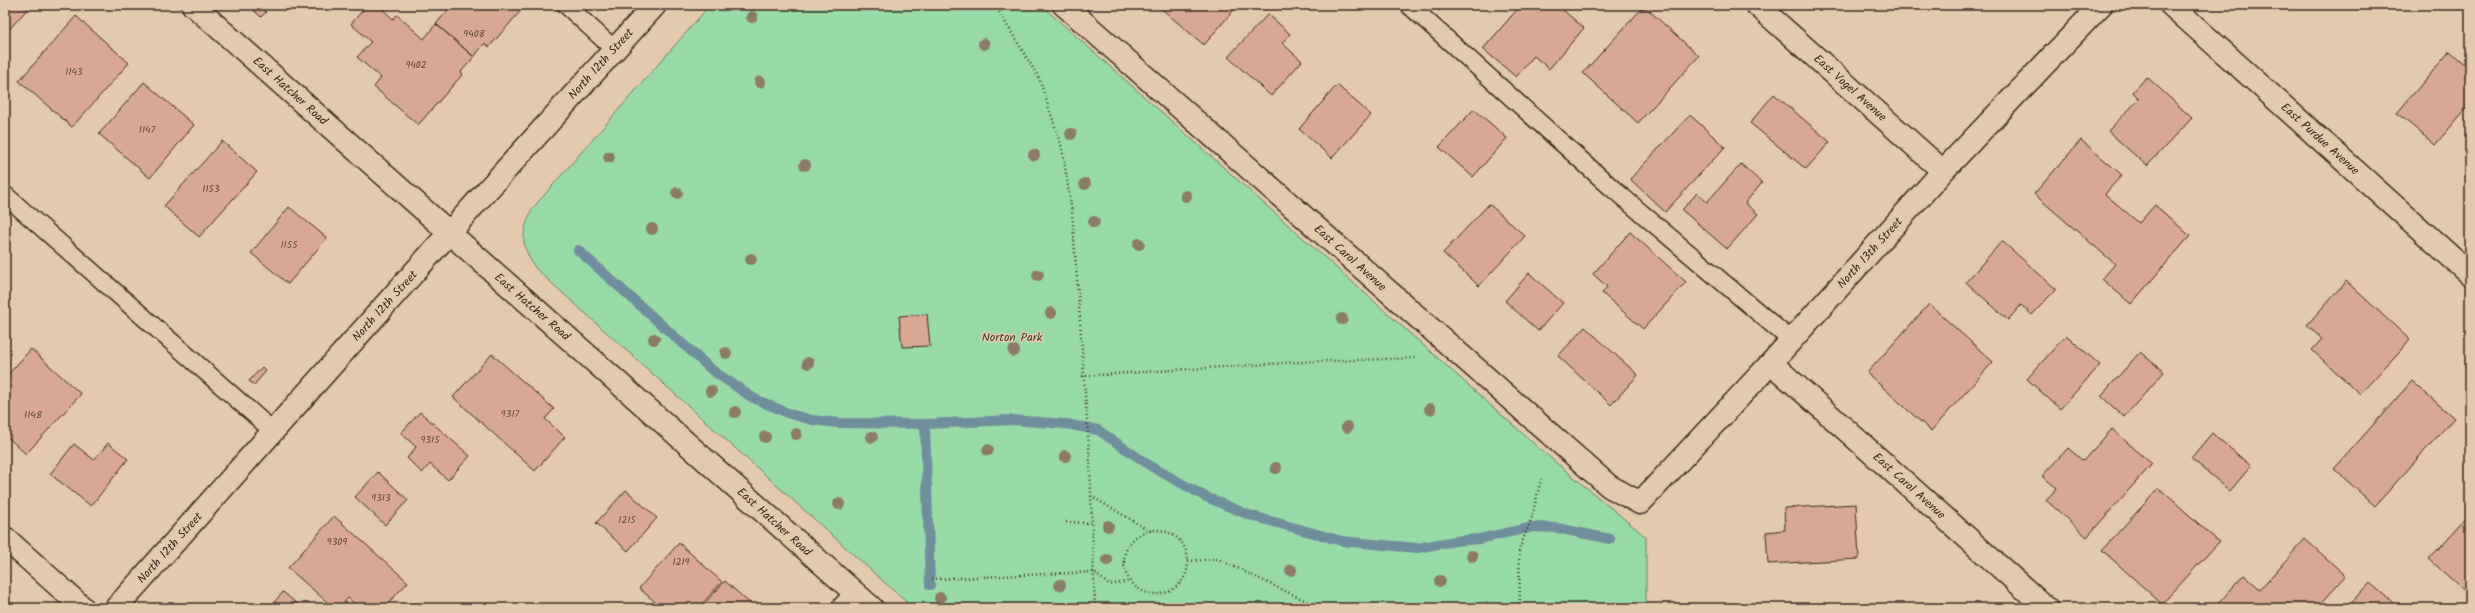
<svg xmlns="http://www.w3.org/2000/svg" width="2475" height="613" font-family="Kalam,sans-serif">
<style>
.green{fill:#98dba6;stroke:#6a8262}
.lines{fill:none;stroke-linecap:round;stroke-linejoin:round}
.stream{stroke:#6f8f9e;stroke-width:10}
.building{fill:#d8a892;stroke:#3b2a1e}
.service-casing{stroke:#3b2a1e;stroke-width:20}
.minor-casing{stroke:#3b2a1e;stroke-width:25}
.tertiary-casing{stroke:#3b2a1e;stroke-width:25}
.path{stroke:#3b2a1e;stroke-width:2.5;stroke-dasharray:1 3;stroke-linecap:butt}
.service{stroke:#e4caac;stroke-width:17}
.minor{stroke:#e4caac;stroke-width:22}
.tertiary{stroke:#e4caac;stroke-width:22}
.tree{fill:#8c7c66}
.labels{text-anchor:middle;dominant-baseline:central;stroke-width:3;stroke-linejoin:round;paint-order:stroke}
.number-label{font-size:10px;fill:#624a3b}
.street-label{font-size:12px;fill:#3b2a1e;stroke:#e4caac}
.park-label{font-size:12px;fill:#443c2c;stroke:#e4caac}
</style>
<rect width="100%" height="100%" fill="#e4caac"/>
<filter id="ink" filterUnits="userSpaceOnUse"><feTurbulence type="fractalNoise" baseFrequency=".025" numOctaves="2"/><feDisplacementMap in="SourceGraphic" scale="8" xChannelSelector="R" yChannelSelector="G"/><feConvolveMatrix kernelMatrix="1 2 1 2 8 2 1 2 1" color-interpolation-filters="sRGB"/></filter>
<g filter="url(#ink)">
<path class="green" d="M710,5h331l500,445 105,87v65l6,6h-739l-377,-339c-16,-25 -15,-33 -4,-60z"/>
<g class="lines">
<path class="stream" d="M578,250l134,120 41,28 37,16 22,6 27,3 86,1 87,-4 54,4 32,6 54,37 54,30 43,18 93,26 75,7 38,-7 24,-2 54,-12 24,1 53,11
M925,424l5,161"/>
</g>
<path class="building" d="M5,5h26l-26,29z
M248,5h10l8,7 -5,5z
M367,5h11l15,14 4,-4 27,24 12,-15 38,33 -13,15 2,2 -45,51 -44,-38 7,-9 -24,-21 14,-15 -20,-18z
M442,5h84l-37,42 -4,-4 -11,14 -38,-33 12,-14z
M1157,5h81l-34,40z
M1432,5h13l-6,6z
M1521,5h36l27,23 -35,41 -15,-13 -18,21 -33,-28z
M1644,6l55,50 -61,67 -55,-50z
M1268,14l22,20 -8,9 20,18 -31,35 -43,-39z
M76,16l53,47 -57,64 -53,-46z
M2450,51l20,18v35l-35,41 -38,-32z
M2147,77l45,41 -45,48 -39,-35 31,-32 -6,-7z
M144,82l50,43 -44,53 -51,-44z
M1337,85l34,30 -39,43 -33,-29z
M1774,94l56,48 -24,27 -56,-46z
M1474,109l33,29 -34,39 -34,-30z
M1690,115l35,32 -60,65 -35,-33z
M2081,140l41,35 -17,19 34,29 16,-18 35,31 -59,68 -29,-25 13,-15 -81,-70z
M222,141l35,31 -58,65 -35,-31z
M1741,164l21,19 -17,20 13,11 -31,35 -45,-39 15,-17 10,9z
M1489,204l36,32 -46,50 -36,-33z
M289,207l38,31 -39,46 -37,-31z
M1630,232l56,50 -43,47 -41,-36 5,-6 -14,-13z
M2002,241l54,48 -24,26 -11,-10 -13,15 -42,-38z
M1529,273l34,30 -25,28 -33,-30z
M2346,281l64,59 -50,54 -48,-44 10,-11 -15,-14z
M1929,304l64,58 -62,69 -64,-58z
M927,314l3,32 -28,1 -3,-31z
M1585,327l53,48 -27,30 -53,-49z
M2066,335l34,30 -40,44 -33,-30z
M31,349l50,45 -55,60 -21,-19v-57z
M2140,352l24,20 -40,45 -23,-21z
M492,354l62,55 -9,10 20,18 -30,34 -82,-74z
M262,367l4,4 -12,14 -5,-4z
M2412,381l42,37 -79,88 -41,-37z
M420,412l50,44 -22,24 -18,-16 -8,9 -15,-15 9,-11 -15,-14z
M2112,429l40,35 -65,73 -41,-37 11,-12 -15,-12 26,-28 15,13z
M2212,433l39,33 -21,25 -39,-33z
M108,443l20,16 -37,47 -41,-32 24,-30 20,16z
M378,472l30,28 -23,25 -30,-28z
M2159,488l60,54 -57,62 -60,-54z
M626,490l31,28 -29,33 -32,-28z
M1856,504l3,55 -91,5 -2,-32 19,-2 -1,-22z
M2470,514v82l-41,-37z
M334,516l74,66 -24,26h-24l-12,-10 -9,10h-5l-46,-40z
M2305,539l41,37 -29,32h-103l30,-33 16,14z
M679,543l43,39 -24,26h-36l-23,-20z
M725,581l30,27h-47l-4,-4z
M2370,583l29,25h-52z
M283,592l19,16h-33z"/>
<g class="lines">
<defs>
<path id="service" d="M566,5l48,44
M1409,5l203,183 180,153
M5,195l269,237"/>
<path id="minor" d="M1064,5l545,481 31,17 131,-140 172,-192 158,-166
M1757,5l186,166
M2171,5l299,269
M1771,363l275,245
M5,538l78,70
M843,608l13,-14"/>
<path id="tertiary" d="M193,5l679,603
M116,608l366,-412 173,-191"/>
</defs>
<use href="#service" class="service-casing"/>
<use href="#minor" class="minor-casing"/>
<use href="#tertiary" class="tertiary-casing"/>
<path class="path" d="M995,5l44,73 23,70 10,64 10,137 8,115 5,144
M1082,376l217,-14 118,-4
M1091,496l59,35
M1066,522l25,1
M1124 562a32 32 0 1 1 64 0a32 32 0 1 1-64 0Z
M1188,561l30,-2 103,49
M932,579l162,-7 15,13 22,-4
M1520,608l-1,-58 13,-33 9,-38"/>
<use href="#service" class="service"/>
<use href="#minor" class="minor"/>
<use href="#tertiary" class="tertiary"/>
</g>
<g class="tree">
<circle cx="752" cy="17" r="6"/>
<circle cx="984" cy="44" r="6"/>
<circle cx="760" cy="82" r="6"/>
<circle cx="1071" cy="134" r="6"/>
<circle cx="1034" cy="155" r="6"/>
<circle cx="609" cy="157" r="6"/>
<circle cx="805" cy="165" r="6"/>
<circle cx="1085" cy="184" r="6"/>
<circle cx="677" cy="193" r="6"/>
<circle cx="1186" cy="196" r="6"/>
<circle cx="1094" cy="222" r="6"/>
<circle cx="652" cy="229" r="6"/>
<circle cx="1139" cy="244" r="6"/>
<circle cx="751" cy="259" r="6"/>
<circle cx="1038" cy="275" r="6"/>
<circle cx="1051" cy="313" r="6"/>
<circle cx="1342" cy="319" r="6"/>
<circle cx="654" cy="339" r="6"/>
<circle cx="1014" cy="351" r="6"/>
<circle cx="726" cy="353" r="6"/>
<circle cx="808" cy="363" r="6"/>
<circle cx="711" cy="391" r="6"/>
<circle cx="1430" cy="409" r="6"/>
<circle cx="735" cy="412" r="6"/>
<circle cx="1347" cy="427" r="6"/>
<circle cx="796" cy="434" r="6"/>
<circle cx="765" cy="437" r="6"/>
<circle cx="872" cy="437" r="6"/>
<circle cx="988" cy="450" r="6"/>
<circle cx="1065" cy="456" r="6"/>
<circle cx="1276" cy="468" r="6"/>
<circle cx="839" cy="504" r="6"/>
<circle cx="1108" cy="526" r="6"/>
<circle cx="1472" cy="556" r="6"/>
<circle cx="1107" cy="560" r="6"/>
<circle cx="1291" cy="570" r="6"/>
<circle cx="1440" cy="581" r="6"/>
<circle cx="1060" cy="585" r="6"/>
<circle cx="940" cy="598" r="6"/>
</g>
</g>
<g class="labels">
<g class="number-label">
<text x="474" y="34">9408</text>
<text x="416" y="65">9402</text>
<text x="74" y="72">1143</text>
<text x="147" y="130">1147</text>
<text x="211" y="189">1153</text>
<text x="289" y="245">1155</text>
<text x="510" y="414">9317</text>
<text x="33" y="415">1148</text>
<text x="430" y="440">9315</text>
<text x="381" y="498">9313</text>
<text x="627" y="520">1215</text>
<text x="337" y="542">9309</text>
<text x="681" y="562">1219</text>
</g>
<g class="street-label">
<text transform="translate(601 64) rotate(-48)">North 12th Street</text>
<text transform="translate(1850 88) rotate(42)">East Vogel Avenue</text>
<text transform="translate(290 91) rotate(42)">East Hatcher Road</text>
<text transform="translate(2320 139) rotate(42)">East Purdue Avenue</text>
<text transform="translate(1870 253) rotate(-48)">North 13th Street</text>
<text transform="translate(1350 258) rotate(42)">East Carol Avenue</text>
<text transform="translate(385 306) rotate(-48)">North 12th Street</text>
<text transform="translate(532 307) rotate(41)">East Hatcher Road</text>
<text transform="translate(1909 486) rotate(42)">East Carol Avenue</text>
<text transform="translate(774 522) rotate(42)">East Hatcher Road</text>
<text transform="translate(170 548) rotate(-48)">North 12th Street</text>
</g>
<g class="park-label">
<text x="1012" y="337">Norton Park</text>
</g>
</g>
<rect width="2475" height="613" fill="none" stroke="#e4caac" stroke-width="20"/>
<rect x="10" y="10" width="2455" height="593" fill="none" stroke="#3b2a1e" stroke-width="1.5" filter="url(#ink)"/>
</svg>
